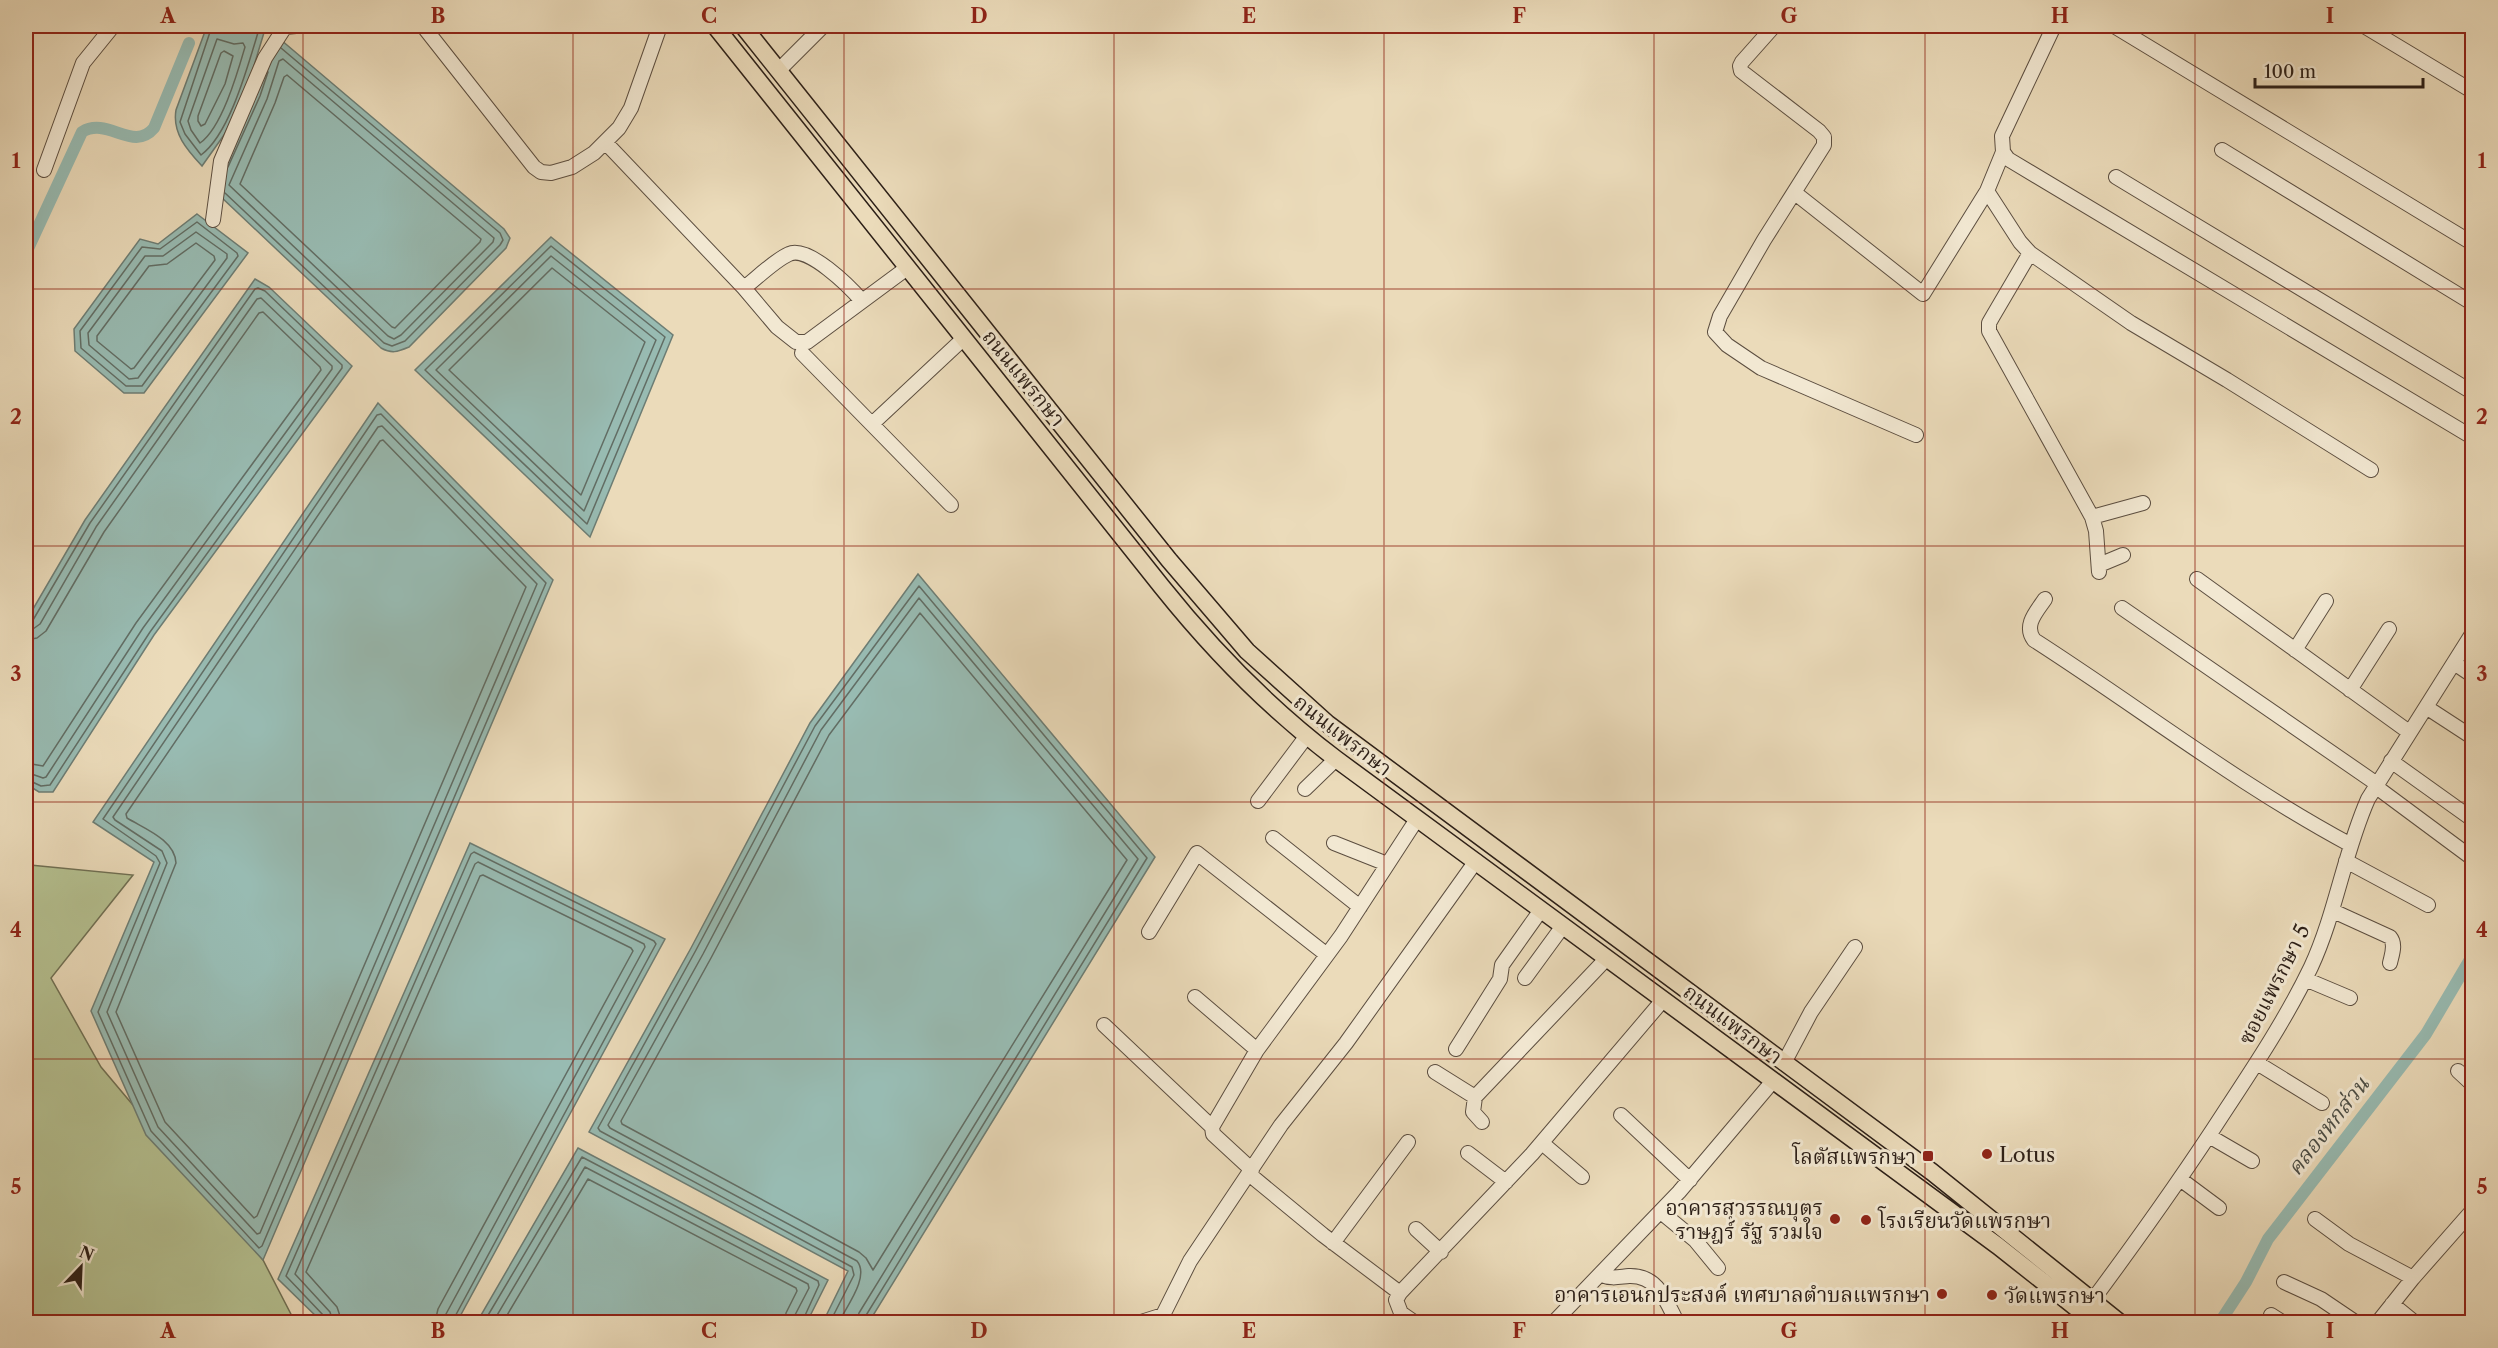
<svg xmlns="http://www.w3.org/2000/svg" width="2498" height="1348" font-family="'Libre Caslon Text','Noto Serif Thai',serif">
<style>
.green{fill:#b5c191;stroke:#707054;stroke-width:1.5}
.water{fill:#98bbb2;stroke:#6d7d74;stroke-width:1.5}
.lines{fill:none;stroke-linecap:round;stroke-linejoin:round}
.shore{stroke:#626d64;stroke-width:1.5}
.canal{stroke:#98bbb2;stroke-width:12}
.minor-casing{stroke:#5c4e40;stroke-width:16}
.major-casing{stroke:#2c1f17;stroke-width:19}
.minor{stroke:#f2e8d2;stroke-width:14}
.major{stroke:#ebdbba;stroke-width:16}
.grid{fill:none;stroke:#8f2418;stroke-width:1.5;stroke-opacity:0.55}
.poi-dot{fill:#8f2418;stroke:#f2e8d2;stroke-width:2}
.labels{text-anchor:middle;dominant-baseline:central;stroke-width:6;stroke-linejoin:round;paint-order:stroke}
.street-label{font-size:21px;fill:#2c1f17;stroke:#f2e8d2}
.poi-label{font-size:21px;fill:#2c1f17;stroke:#f2e8d2;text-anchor:start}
.water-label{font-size:22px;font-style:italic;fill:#4c4e46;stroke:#f2e8d2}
.neatline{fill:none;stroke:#8f2418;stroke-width:2}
.grid-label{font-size:20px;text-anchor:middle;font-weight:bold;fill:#8f2418}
</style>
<rect width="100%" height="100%" fill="#ebdbba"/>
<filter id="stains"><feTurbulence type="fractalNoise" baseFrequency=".00333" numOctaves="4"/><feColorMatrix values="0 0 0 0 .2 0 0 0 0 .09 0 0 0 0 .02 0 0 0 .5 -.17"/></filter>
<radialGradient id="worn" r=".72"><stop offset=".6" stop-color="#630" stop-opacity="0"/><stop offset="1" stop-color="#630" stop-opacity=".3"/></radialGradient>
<path class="green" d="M30,865l103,10 -82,103 50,89 162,193 32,62h-269v-455z"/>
<path class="water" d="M207,26h10l20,5 2,-5h27l-20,66 -22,43 -22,31c-15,-16 -30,-33 -26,-56z
M274,34l230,195 6,9 -4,10 -97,99c-12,5 -17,7 -28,1l-162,-153 -6,-11z
M197,214l51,39 -104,140h-20l-49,-42 -1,-22 66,-90 18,5z
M551,237l122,98 -83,202 -175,-167z
M255,279l14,8 83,79 -198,269 -101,157h-14l-13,-8v-163l59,-101z
M378,403l175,177 -290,680 -117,-125 -55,-124 63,-149 -61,-40z
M918,574l237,283 -286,465h-46l25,-51 -259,-139 102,-184 119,-225z
M470,843l195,96 -207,381 -136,2 -44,-43z
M578,1148l250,132 -21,42h-330z"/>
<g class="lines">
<path class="shore" d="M212,26l-32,96 5,12 16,21c30,-22 48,-94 59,-129
M217,39l17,5 9,-1 2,4c-7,24 -23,81 -45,96l-9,-13 -3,-9z
M224,51l9,5 -8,28 -20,40 -4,2 -3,-5v-5l23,-63z
M283,59l211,179 -1,4 -92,93 -7,4 -6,-3 -159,-151 38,-86 12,-38z
M287,75l194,164 -1,3 -85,86 -3,-1 -152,-143 35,-81 9,-26z
M228,167l32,-71 8,-24
M225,193l159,150 8,3 13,-5 95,-96 3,-5 -3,-7 -219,-185
M197,222l40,31 1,3 -96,130h-16l-45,-38 -1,-17 62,-84 18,2z
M196,232l31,22v4l-89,120 -9,1 -40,-34 -1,-12 57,-77h18z
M196,243l18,13 1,4 -81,108 -3,1 -34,-28v-5l52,-70 18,-2z
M551,246l114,91 -78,187 -162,-154z
M551,256l105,84 -72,171 -148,-141z
M552,268l93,74 -64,153 -132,-125z
M381,414l165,169 -284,663 -3,2 -108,-117 -53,-119 62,-149 -4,-7 -53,-37 274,-404z
M382,426l155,158 -277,649 -3,1 -99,-107 -51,-115 60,-149 -5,-12 -47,-31 -2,-3 265,-390z
M383,440l143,147 -269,629 -3,2 -89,-96 -49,-110 60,-149c-1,-23 -31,-34 -49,-45l-1,-4 254,-373z
M920,613l207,247 -254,410 -7,-12 -7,-6 -237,-128 -1,-3 90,-163 118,-223z
M26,623l7,-3 57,-97 165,-234 3,-1 7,3 77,74v3l-192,264 -100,153 -9,1 -15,-7
M26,631l7,-2 7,-5 56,-97 161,-228 4,-1 71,68v3l-189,259 -97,149 -3,1 -17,-6
M26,640l11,-2 9,-7 58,-99 155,-219 4,-1 57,55 1,3 -185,253 -93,143 -17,-3
M325,1322l-1,-6 -38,-40 185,-422 3,-2 180,89 2,3 -204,378
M333,1322l-3,-10 -35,-38 180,-410 3,-2 166,82 1,3 -199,367 -2,8
M342,1322l-5,-15 -31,-35 174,-396 3,-1 148,73 2,3 -195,358 -3,13
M484,1322l98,-165 236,124 1,4 -17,37
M493,1322l92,-155 223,117 1,4 -14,27 -1,7
M503,1322l85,-143 208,109 1,3 -11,22 -1,9
M830,1322l24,-47 -2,-8 -252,-136 -2,-3 98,-178 119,-224 104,-140 228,272 -282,459 -1,5
M839,1322c7,-15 31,-45 18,-61l-247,-133 -2,-3 95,-171 118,-224 98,-132 219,261 -279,454 -3,9"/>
<path class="canal" d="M26,253l56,-121c26,-16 51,21 72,-4l35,-85
M2220,1322l26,-40 22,-43 158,-205 46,-78"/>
<defs>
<path id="minor" d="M423,26l111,141 7,5 10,1 21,-6 22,-14 25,-25 12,-20 29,-82
M1774,26l-32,36 -2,4 1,5 78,60 5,6v8l-60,95 -44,76 -5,16 12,13 34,23 155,67
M2054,26l-52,110 1,16 5,7 464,278
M2114,26l358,217
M2364,26l108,65
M779,70l44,-44
M605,142l139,146 33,39 19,15h11l100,-74
M2222,150l250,153
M44,170l39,-107 30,-37
M2116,177l356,215
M1987,191l33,51 10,11 101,70 96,57 144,90
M1795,193l128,101 64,-103 16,-39
M213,220l8,-59 44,-103 20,-31 11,-1
M2030,253l-37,63 -4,7v8l103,186 4,14 3,41
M744,288c13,-10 31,-28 45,-34 19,-9 61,33 73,47
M802,353l149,152
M872,424l91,-85
M2092,517l51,-14
M2099,565l24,-10
M2197,579l212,153
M2045,599c-8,12 -22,26 -11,41 106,68 205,145 317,205
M2122,608l255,176
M2295,650l31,-49
M2454,663l18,12
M2350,690l39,-61
M2426,707l46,30
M2391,761l81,58
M2375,786l97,72
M1305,789l31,-30
M1258,801l48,-64
M1273,838l87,69
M1334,843l53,21
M2346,861l82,44
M2333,911l57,26c6,7 2,17 0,26
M1149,932l48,-79 130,102
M1525,978l38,-52
M2305,979l45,19
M1195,997l62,53
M1104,1025l108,102
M1456,1049l44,-70 2,-14 39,-55
M1784,1063l27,-51 44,-65
M2257,1063l65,40
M2458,1071l14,13
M1435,1072l40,25 132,-139
M1475,1097l-2,15 9,10
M1621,1115l69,65
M2209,1136l43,25
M1542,1143l40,34
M1468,1153l38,29
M1252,1170l-39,-36 -1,-7 45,-77 84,-114 76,-117
M1249,1174l74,61 77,58
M2180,1179l39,29
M1661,1212l34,28 23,28
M2315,1219l34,25 64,34
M1416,1229l25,23
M1333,1243l75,-101
M1601,1275c11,4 17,2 28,1 29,-1 37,25 48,46
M2284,1282l37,17 34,23
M2092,1301c46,-62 91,-125 133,-190 31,-47 62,-94 86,-144 25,-54 33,-114 57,-168l104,-165
M2392,1304l22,18
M2271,1315l11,7
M1141,1322l22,-7 27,-54 91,-136 65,-82 130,-182
M1414,1322l-13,-9 -5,-13 4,-7 132,-139 131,-154
M1554,1322l125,-130 94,-111
M2378,1322l35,-44 59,-67"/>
<path id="major" d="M715,26l447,561c52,65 108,122 174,172l662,487 96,76
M743,26l426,534 78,91 81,73 604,448 187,150"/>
</defs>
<use href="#minor" class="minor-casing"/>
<use href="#major" class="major-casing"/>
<use href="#minor" class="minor"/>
<use href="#major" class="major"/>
</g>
<path class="grid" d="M303,26v1296M573,26v1296M844,26v1296M1114,26v1296M1384,26v1296M1654,26v1296M1925,26v1296M2195,26v1296M26,289h2446M26,546h2446M26,802h2446M26,1059h2446"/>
<g class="poi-dot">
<circle cx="1987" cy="1154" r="6"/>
<rect x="1922" y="1150" width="12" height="12" rx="3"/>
<circle cx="1835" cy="1219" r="6"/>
<circle cx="1866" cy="1220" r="6"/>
<circle cx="1942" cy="1294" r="6"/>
<circle cx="1992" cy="1295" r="6"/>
</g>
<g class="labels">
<g class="street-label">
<text transform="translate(1024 378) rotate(51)">ถนนแพรกษา</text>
<text transform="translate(1343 735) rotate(38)">ถนนแพรกษา</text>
<text transform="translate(2274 984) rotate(-63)">ซอยแพรกษา 5</text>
<text transform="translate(1733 1024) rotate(37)">ถนนแพรกษา</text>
</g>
<g class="poi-label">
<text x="1999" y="1154">Lotus</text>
<text x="1916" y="1156" text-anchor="end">โลตัสแพรกษา</text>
<text x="1823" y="1207" text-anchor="end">อาคารสุวรรณบุตร<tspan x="1823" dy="24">ราษฎร์ รัฐ รวมใจ</tspan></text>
<text x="1878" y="1220">โรงเรียนวัดแพรกษา</text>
<text x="1930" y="1294" text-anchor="end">อาคารเอนกประสงค์ เทศบาลตำบลแพรกษา</text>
<text x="2004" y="1295">วัดแพรกษา</text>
</g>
<g class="water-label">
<text transform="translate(2328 1126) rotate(-52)">คลองหกส่วน</text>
</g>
</g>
<rect width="2498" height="1348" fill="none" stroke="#ebdbba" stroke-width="66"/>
<g transform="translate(81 1267) rotate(23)" stroke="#f2e8d2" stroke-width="4.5" paint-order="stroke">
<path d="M0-4.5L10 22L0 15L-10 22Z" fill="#2c1f17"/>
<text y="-9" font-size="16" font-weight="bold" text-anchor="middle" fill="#2c1f17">N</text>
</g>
<path d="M2255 78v9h168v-9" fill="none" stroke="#2c1f17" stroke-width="3"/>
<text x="2264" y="78" font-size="18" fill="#2c1f17" stroke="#f2e8d2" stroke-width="4.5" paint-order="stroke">100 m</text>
<rect x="33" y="33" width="2432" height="1282" class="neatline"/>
<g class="grid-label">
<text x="168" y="23">A</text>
<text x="438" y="23">B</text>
<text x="709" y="23">C</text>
<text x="979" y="23">D</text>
<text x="1249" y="23">E</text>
<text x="1519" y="23">F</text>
<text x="1789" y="23">G</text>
<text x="2060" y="23">H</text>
<text x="2330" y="23">I</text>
<text x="16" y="168">1</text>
<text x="2482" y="168">1</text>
<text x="16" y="424">2</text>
<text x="2482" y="424">2</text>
<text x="16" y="681">3</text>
<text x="2482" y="681">3</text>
<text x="16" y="937">4</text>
<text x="2482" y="937">4</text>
<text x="16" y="1194">5</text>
<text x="2482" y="1194">5</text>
<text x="168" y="1338">A</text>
<text x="438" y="1338">B</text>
<text x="709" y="1338">C</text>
<text x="979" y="1338">D</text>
<text x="1249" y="1338">E</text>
<text x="1519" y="1338">F</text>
<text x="1789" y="1338">G</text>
<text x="2060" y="1338">H</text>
<text x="2330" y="1338">I</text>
</g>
<rect width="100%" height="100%" filter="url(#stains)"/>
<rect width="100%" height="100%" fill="url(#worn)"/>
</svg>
